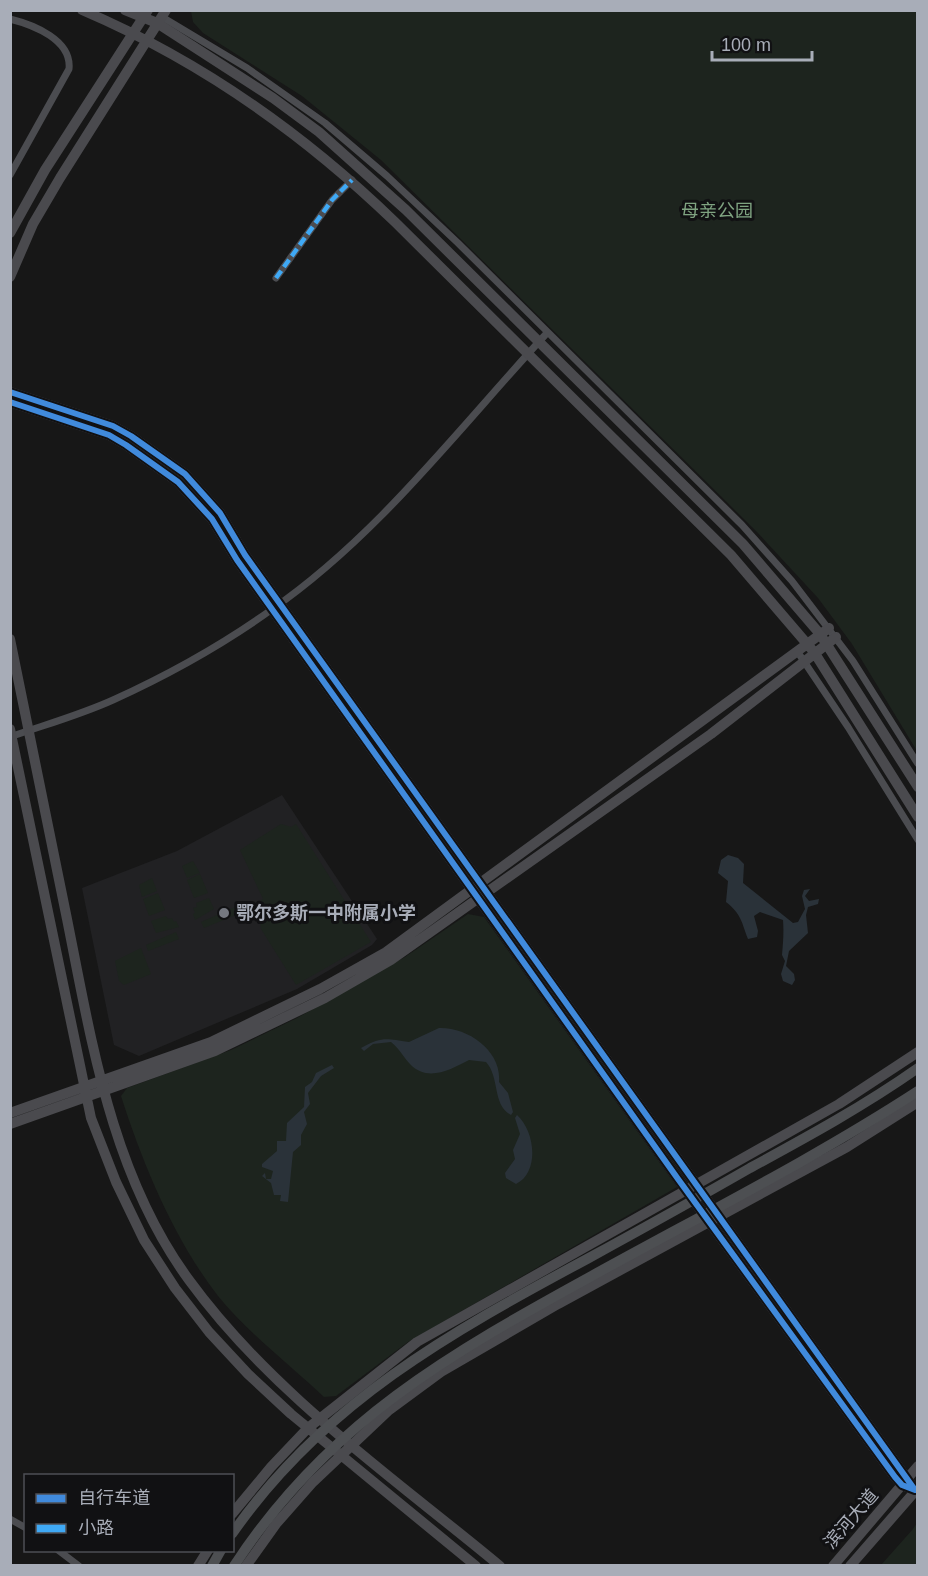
<svg xmlns="http://www.w3.org/2000/svg" width="928" height="1576" font-family="Helvetica,'Noto Sans SC',sans-serif">
<style>
.built{fill:#212123}
.green{fill:#1d241e}
.water{fill:#2a3239}
.lines{fill:none;stroke-linecap:round;stroke-linejoin:round}
.street{stroke:#4b4c50;stroke-width:7}
.secondary{stroke:#4a4a4e;stroke-width:10}
.primary{stroke:#4d4f52;stroke-width:10}
.quiet{stroke:#3fa9f5;stroke-width:4.5;stroke-dasharray:9 4.5;stroke-linecap:butt}
.cycleway-casing{stroke:#111113;stroke-width:10}
.cycleway{stroke:#408adc;stroke-width:6}
.poi-dot{fill:#757880;stroke:#111113;stroke-width:2}
.labels{text-anchor:middle;dominant-baseline:central;stroke-width:6;stroke-linejoin:round;paint-order:stroke}
.park-label{font-size:18px;fill:#7fa381;stroke:#111113}
.poi-label{font-size:18px;font-weight:bold;fill:#a8adb8;stroke:#111113;text-anchor:start}
.street-label{font-size:18px;fill:#a8adb8;stroke:#111113}
</style>
<rect width="100%" height="100%" fill="#171717"/>
<path class="built" d="M282,795l95,144 -5,6 -75,44 -158,67 -25,-11 -32,-157 95,-37z"/>
<path class="green" d="M191,11h726v740l-65,-107 -34,-46 -61,-66 -376,-372 -79,-64 -99,-63 -10,-11z
M281,824l10,3 5,-3 75,118 -75,43 -35,-56 -4,-26 6,-4 -23,-49z
M193,861l7,12 -13,5 -5,-12z
M200,874l8,19 -14,5 -7,-18z
M152,878l5,13 -15,6 -3,-12z
M158,893l7,17 -16,6 -6,-17z
M209,898l5,11 -19,11 -2,-6 2,-1 -2,-5 4,-1 -1,-4z
M240,905l3,7 -39,16 -3,-6z
M468,914l16,3 193,270 -269,155 -72,54 -12,1c-33,-31 -78,-66 -106,-101 -44,-57 -75,-131 -97,-200l6,-8 104,-38 66,-32 108,-61z
M166,916l2,3 4,-1 2,4 2,-1 3,6 -23,6 -5,-12z
M176,932l3,7 -31,12 -2,-6z
M141,948l10,26 -27,11 -5,-4 -4,-20z
M917,1523v42h-36l32,-36z"/>
<path class="water" d="M728,855l10,3 6,6 -1,19 50,40 5,-1 7,-13 -3,-13 2,-6 6,-1 -5,7 4,5 10,-2 -1,5 -10,3 -2,8 2,18 -19,18 -3,15 8,8 1,6 -3,5 -9,-4 -2,-7 4,-13 -3,-6c1,-12 2,-22 1,-35l-23,-8 -6,4 4,15 -1,6 -9,2c-7,-18 -6,-24 -22,-37l2,-21 -10,-8 3,-13z
M439,1028c29,-1 63,23 60,54l9,11 5,19 -2,3c-19,-10 -11,-38 -25,-53l-17,-2c-18,9 -41,23 -59,4 -7,-7 -10,-15 -19,-22l-18,2 -9,7 -3,-3c22,-12 25,-9 48,-6z
M332,1065l2,3 -13,8 -13,17 2,11 -6,8 3,12 -6,11v10l-8,7 -5,50 -8,-1 1,-6h-7l-3,-12 -9,-7 3,-3 1,6h5l2,-8 -11,-4v-3l15,-13v-10h9l1,-18 17,-16 1,-20 7,-5 4,-9z
M517,1115c18,16 23,57 -1,69l-10,-6 -1,-5 10,-14 -2,-9 7,-16 -5,-16z"/>
<g class="lines">
<path class="street" d="M162,17l85,51 78,55 62,53 71,67 284,282 50,56 61,80 65,103
M10,19c24,6 62,21 59,50l-59,106
M276,278l56,-78 20,-20
M797,651l51,76 70,113
M10,737c34,-12 70,-22 103,-37 55,-25 109,-55 158,-90 107,-74 188,-182 276,-277
M10,1519l16,9
M58,1550l21,16"/>
<path class="secondary" d="M82,10c117,50 222,124 313,212l336,333 83,97 104,165
M125,10l32,13 116,75 46,34 87,78 337,334 77,90 98,153
M10,233l35,-63 103,-160
M10,277l23,-53 27,-46 106,-168
M10,392l103,34 18,10 54,38 35,39 25,42 670,935 -13,-5 -7,-8 -217,-298 -441,-619 -25,-41 -34,-37 -52,-37 -17,-10 -99,-33
M10,639c19,94 38,187 57,280 25,125 45,256 122,361 83,114 204,197 311,286
M10,729l81,389 25,64 28,58 31,48 34,44 39,42 43,40 185,152
M10,1113l201,-71 109,-53 66,-37 443,-324
M10,1124l205,-73 110,-53 66,-38 320,-226 125,-97
M232,1514l39,-47 37,-39 109,-86 422,-238 79,-52
M198,1566l10,-16
M246,1566l30,-42 37,-42 75,-71 53,-39 117,-68 289,-157 71,-45
M833,1566l85,-100
M850,1566l68,-78"/>
<path class="primary" d="M232,1534c91,-131 219,-202 355,-275 55,-30 109,-60 163,-91 57,-31 114,-62 168,-100
M212,1566l9,-16
M234,1566c94,-144 217,-213 363,-293 107,-59 218,-115 321,-182"/>
<path class="quiet" d="M276,278l56,-78 20,-20"/>
<defs>
<path id="cycleway" d="M10,392l103,34 18,10 54,38 35,39 25,42 670,935 -13,-5 -7,-8 -217,-298 -441,-619 -25,-41 -34,-37 -52,-37 -17,-10 -99,-33"/>
</defs>
<use href="#cycleway" class="cycleway-casing"/>
<use href="#cycleway" class="cycleway"/>
</g>
<circle class="poi-dot" cx="224" cy="913" r="6"/>
<g class="labels">
<g class="park-label">
<text x="717" y="211">母亲公园</text>
</g>
<g class="poi-label">
<text x="236" y="913">鄂尔多斯一中附属小学</text>
</g>
<g class="street-label">
<text transform="translate(851 1519) rotate(-49)">滨河大道</text>
</g>
</g>
<rect width="928" height="1576" fill="none" stroke="#a8adb8" stroke-width="24"/>
<rect x="24" y="1474" width="210" height="78" fill="#111113" stroke="#4d4f55" stroke-width="1.5"/>
<rect x="36" y="1494" width="30" height="9" fill="#408adc" stroke="#4d4f55" stroke-width="1.5"/>
<text x="78" y="1504" font-size="18" fill="#a8adb8">自行车道</text>
<rect x="36" y="1524" width="30" height="9" fill="#3fa9f5" stroke="#4d4f55" stroke-width="1.5"/>
<text x="78" y="1534" font-size="18" fill="#a8adb8">小路</text>
<path d="M712 51v9h100v-9" fill="none" stroke="#a8adb8" stroke-width="3"/>
<text x="721" y="51" font-size="18" fill="#a8adb8" stroke="#111113" stroke-width="4.5" paint-order="stroke">100 m</text>
</svg>
